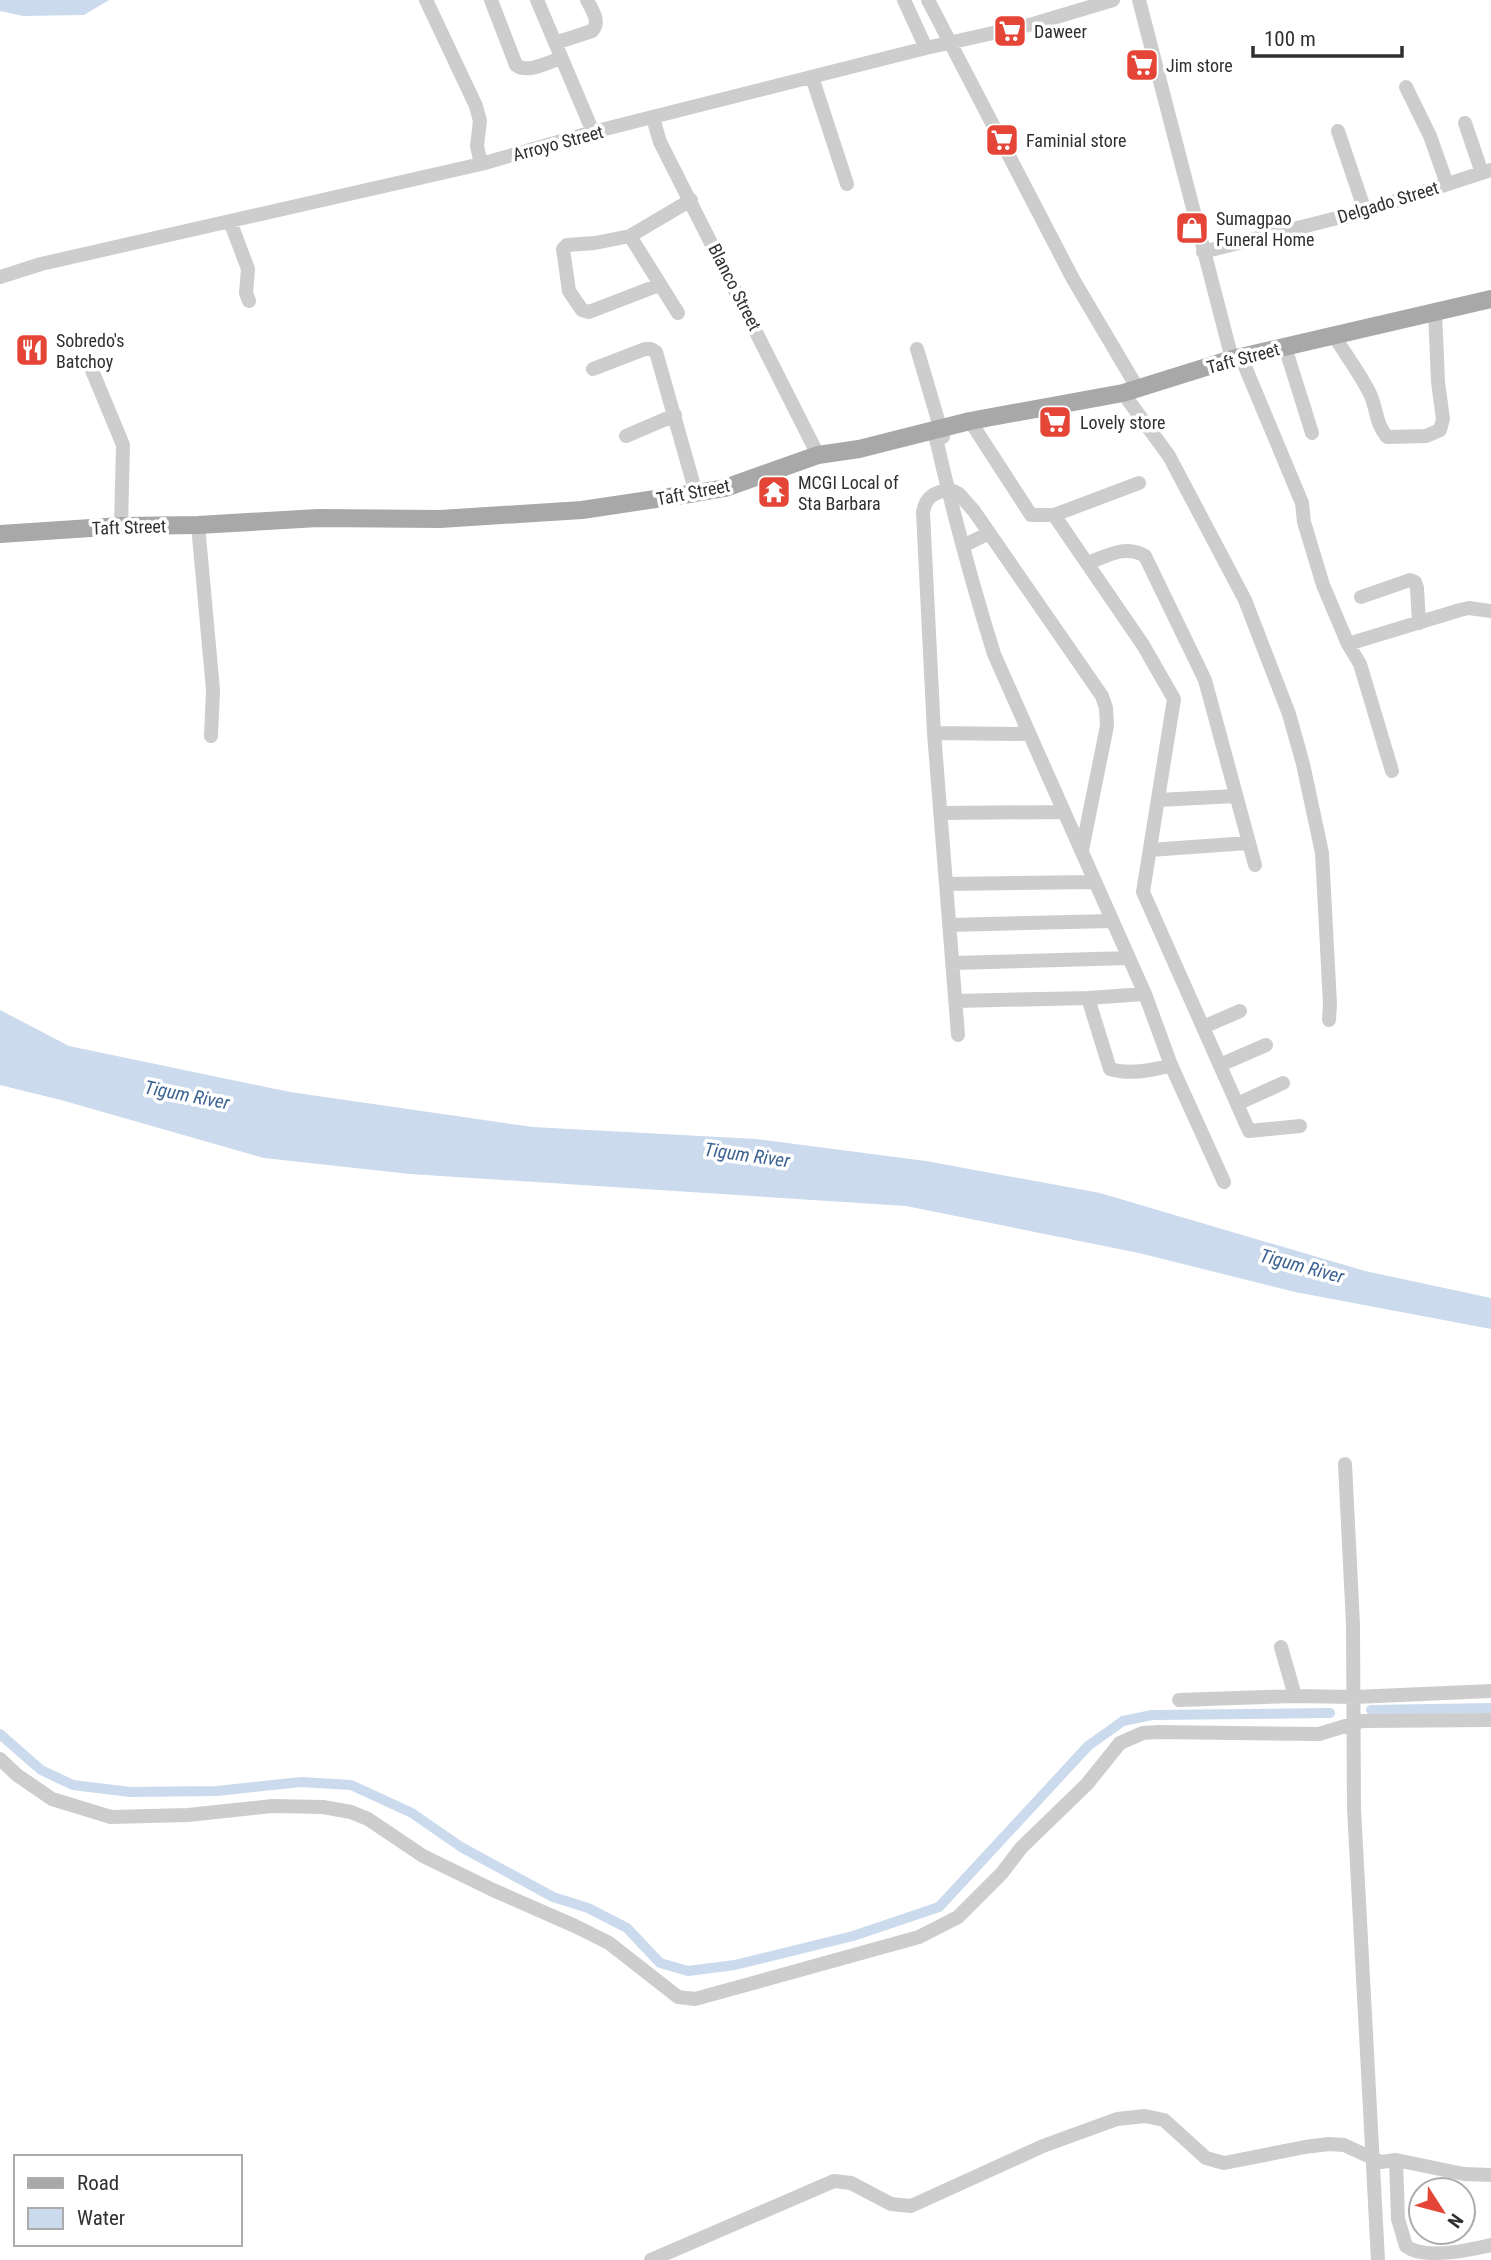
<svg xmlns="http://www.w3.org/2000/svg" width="1491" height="2260" font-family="'Roboto Condensed',sans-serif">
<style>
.water{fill:#cbdaed}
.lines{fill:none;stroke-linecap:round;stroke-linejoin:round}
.canal{stroke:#cbdaed;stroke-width:10}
.minor{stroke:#cdcdcd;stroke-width:14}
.major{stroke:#a8a8a8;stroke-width:18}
.labels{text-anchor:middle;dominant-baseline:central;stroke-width:7;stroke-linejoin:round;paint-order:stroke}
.poi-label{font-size:18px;fill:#303030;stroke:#fff;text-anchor:start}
.street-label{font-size:18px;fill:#303030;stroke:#fff}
.water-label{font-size:19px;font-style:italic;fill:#3e6493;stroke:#fff}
</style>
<rect width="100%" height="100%" fill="#fff"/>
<path class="water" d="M0,0h109l-25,15 -61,1 -23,-5z
M0,1010l69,36 221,46 243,35 223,12 170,22 174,32 265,78 126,27v31l-196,-37 -156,-39 -233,-47 -496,-32 -146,-16 -203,-58 -61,-15z"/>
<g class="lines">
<path class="canal" d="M1371,1710l120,-2
M0,1734l41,36 32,15 57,7 87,-1 84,-9 50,3 61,28 49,34 92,50 35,11 39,20 33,35 28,8 47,-6 118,-29 86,-29 149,-161 35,-25 29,-6 178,-2"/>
<path class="minor" d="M426,0l50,106 4,15 -3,25 4,18
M491,0l25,65c11,9 33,-3 45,-7
M537,0l56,132
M904,0l22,48
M928,0l145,279 65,110
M1139,0l93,359
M555,43l37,-12c9,-9 0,-21 -5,-31
M812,77l35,107
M1406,87l24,49 17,48
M653,118l7,24 158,313
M1465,123l17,50
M1338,131l27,80
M230,221l18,48 -2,24 3,8
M630,236l48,77
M1203,252l162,-41 126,-41
M0,277l41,-13 440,-100 112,-32 333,-84 107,-24 80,-24
M659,285l-70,27 -7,-2 -13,-19 -6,-42 4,-4 28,-2 35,-7 61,-36
M1333,334c12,20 29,42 38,62 6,15 5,28 16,41l39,-1 14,-6 3,-11 -5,-37 -3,-71
M1285,347l27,86
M917,349l26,88
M1241,357l61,146 2,19 19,63 25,59 12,20 32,107
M89,363l34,82 -2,81
M593,369l52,-20h6l5,3 40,141
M1123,393l46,63 76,144 44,114 14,50 19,89 8,151 -1,16
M970,421l61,94h23l89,130 31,54 -31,193 106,239 51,-5
M934,430c17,75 37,150 60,224l151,340 26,71c-20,6 -41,10 -61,4l-22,-71
M626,436l49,-21
M1054,515l85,-32
M198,525l15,165 -2,46
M963,546l26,-13
M1088,563c19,-7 38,-19 57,-7l60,124 50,185
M1361,597l49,-17 5,2 2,6 2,35
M1348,644l112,-34 9,-2 22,3
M934,733l95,1
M1158,800l78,-4
M940,813l124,-1
M1150,850l98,-7
M946,884l149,-2
M949,925l163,-4
M952,963l177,-5
M955,1001l133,-3 57,-4
M1203,1027l37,-16
M958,1035l-24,-302 -11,-221c3,-16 11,-19 26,-23l10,5 15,17 128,185 4,12 1,18 -25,124
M1171,1065l53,117
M1220,1065l46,-20
M1237,1104l46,-21
M1345,1464l8,160 1,184 24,452
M1281,1647l14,49
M1179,1700l116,-4 60,1 136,-6
M0,1759l17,16 35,24 59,18 77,-2 84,-9 51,1 28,5 17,7 55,37 70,34 82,36 34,17 69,54 17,2 224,-62 39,-20 44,-44 19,-25 66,-64 33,-41 23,-10 15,-1 161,2 43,-13 129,-1
M1396,2160l2,59 8,27c17,14 64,4 85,-1
M651,2260l183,-79 17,2 40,21 20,2 132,-60 74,-27 28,-3 19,4 42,38 18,5 81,-16 24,-3 15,1 37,17 15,-2 68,14 27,1"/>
<path class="major" d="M0,534l121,-8 77,-1 120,-7 122,1 142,-9 114,-17 29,-5 93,-33 41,-6 111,-28 153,-28 109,-34 259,-60"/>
</g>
<defs>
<symbol id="supermarket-square" viewBox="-11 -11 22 22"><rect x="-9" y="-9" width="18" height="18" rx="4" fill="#e44536" stroke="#fff"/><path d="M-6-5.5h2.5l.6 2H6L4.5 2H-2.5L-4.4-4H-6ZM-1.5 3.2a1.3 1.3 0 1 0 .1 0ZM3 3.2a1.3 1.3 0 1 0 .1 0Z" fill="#fff"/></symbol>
<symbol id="shop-square" viewBox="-11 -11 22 22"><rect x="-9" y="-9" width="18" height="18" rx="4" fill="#e44536" stroke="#fff"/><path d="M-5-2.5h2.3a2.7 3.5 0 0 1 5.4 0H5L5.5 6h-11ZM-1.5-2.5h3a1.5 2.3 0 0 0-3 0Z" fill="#fff"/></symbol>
<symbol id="restaurant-square" viewBox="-11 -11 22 22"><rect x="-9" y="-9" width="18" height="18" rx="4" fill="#e44536" stroke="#fff"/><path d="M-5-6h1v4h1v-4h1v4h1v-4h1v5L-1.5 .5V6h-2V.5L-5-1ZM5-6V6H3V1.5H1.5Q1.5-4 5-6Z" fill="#fff"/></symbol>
<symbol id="temple-square" viewBox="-11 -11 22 22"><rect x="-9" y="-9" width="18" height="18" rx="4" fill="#e44536" stroke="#fff"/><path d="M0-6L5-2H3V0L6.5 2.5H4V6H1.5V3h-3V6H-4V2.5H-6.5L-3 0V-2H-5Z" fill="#fff"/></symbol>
</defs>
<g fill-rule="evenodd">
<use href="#supermarket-square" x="991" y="12" width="38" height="38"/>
<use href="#supermarket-square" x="1123" y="46" width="38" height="38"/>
<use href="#supermarket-square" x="983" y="121" width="38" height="38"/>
<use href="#shop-square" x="1173" y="209" width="38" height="38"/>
<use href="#restaurant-square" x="13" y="331" width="38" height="38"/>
<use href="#supermarket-square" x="1036" y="403" width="38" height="38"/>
<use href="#temple-square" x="755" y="473" width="38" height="38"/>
</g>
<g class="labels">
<g class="poi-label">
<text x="1034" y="31">Daweer</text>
<text x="1166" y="65">Jim store</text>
<text x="1026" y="140">Faminial store</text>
<text x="1216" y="218">Sumagpao<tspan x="1216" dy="21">Funeral Home</tspan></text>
<text x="56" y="340">Sobredo's<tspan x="56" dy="21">Batchoy</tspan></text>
<text x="1080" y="422">Lovely store</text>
<text x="798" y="482">MCGI Local of<tspan x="798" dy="21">Sta Barbara</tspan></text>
</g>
<g class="street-label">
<text transform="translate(558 143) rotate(-15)">Arroyo Street</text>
<text transform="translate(1388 202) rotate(-17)">Delgado Street</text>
<text transform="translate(735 287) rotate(63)">Blanco Street</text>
<text transform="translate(1243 358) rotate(-15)">Taft Street</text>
<text transform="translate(693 492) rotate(-11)">Taft Street</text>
<text transform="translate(129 527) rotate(-2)">Taft Street</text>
</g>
<g class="water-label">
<text transform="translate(187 1095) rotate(11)">Tigum River</text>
<text transform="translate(747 1155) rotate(8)">Tigum River</text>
<text transform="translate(1302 1266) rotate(15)">Tigum River</text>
</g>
</g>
<rect x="14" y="2155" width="228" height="91" fill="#ffffff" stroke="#acacac" stroke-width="2"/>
<rect x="28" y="2178" width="35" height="10" fill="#a8a8a8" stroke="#acacac" stroke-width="2"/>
<text x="77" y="2190" font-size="21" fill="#303030">Road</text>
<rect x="28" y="2208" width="35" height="21" fill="#cbdaed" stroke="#acacac" stroke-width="2"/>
<text x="77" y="2225" font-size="21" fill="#303030">Water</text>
<g transform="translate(1442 2211) rotate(126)"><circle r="33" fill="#ffffff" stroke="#acacac" stroke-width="2"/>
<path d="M0-5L12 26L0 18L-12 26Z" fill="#e44536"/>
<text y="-10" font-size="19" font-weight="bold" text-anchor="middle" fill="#303030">N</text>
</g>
<path d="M1253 46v10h149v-10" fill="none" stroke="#303030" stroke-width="3.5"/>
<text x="1264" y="46" font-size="21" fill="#303030" stroke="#ffffff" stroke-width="5" paint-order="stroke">100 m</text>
</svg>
